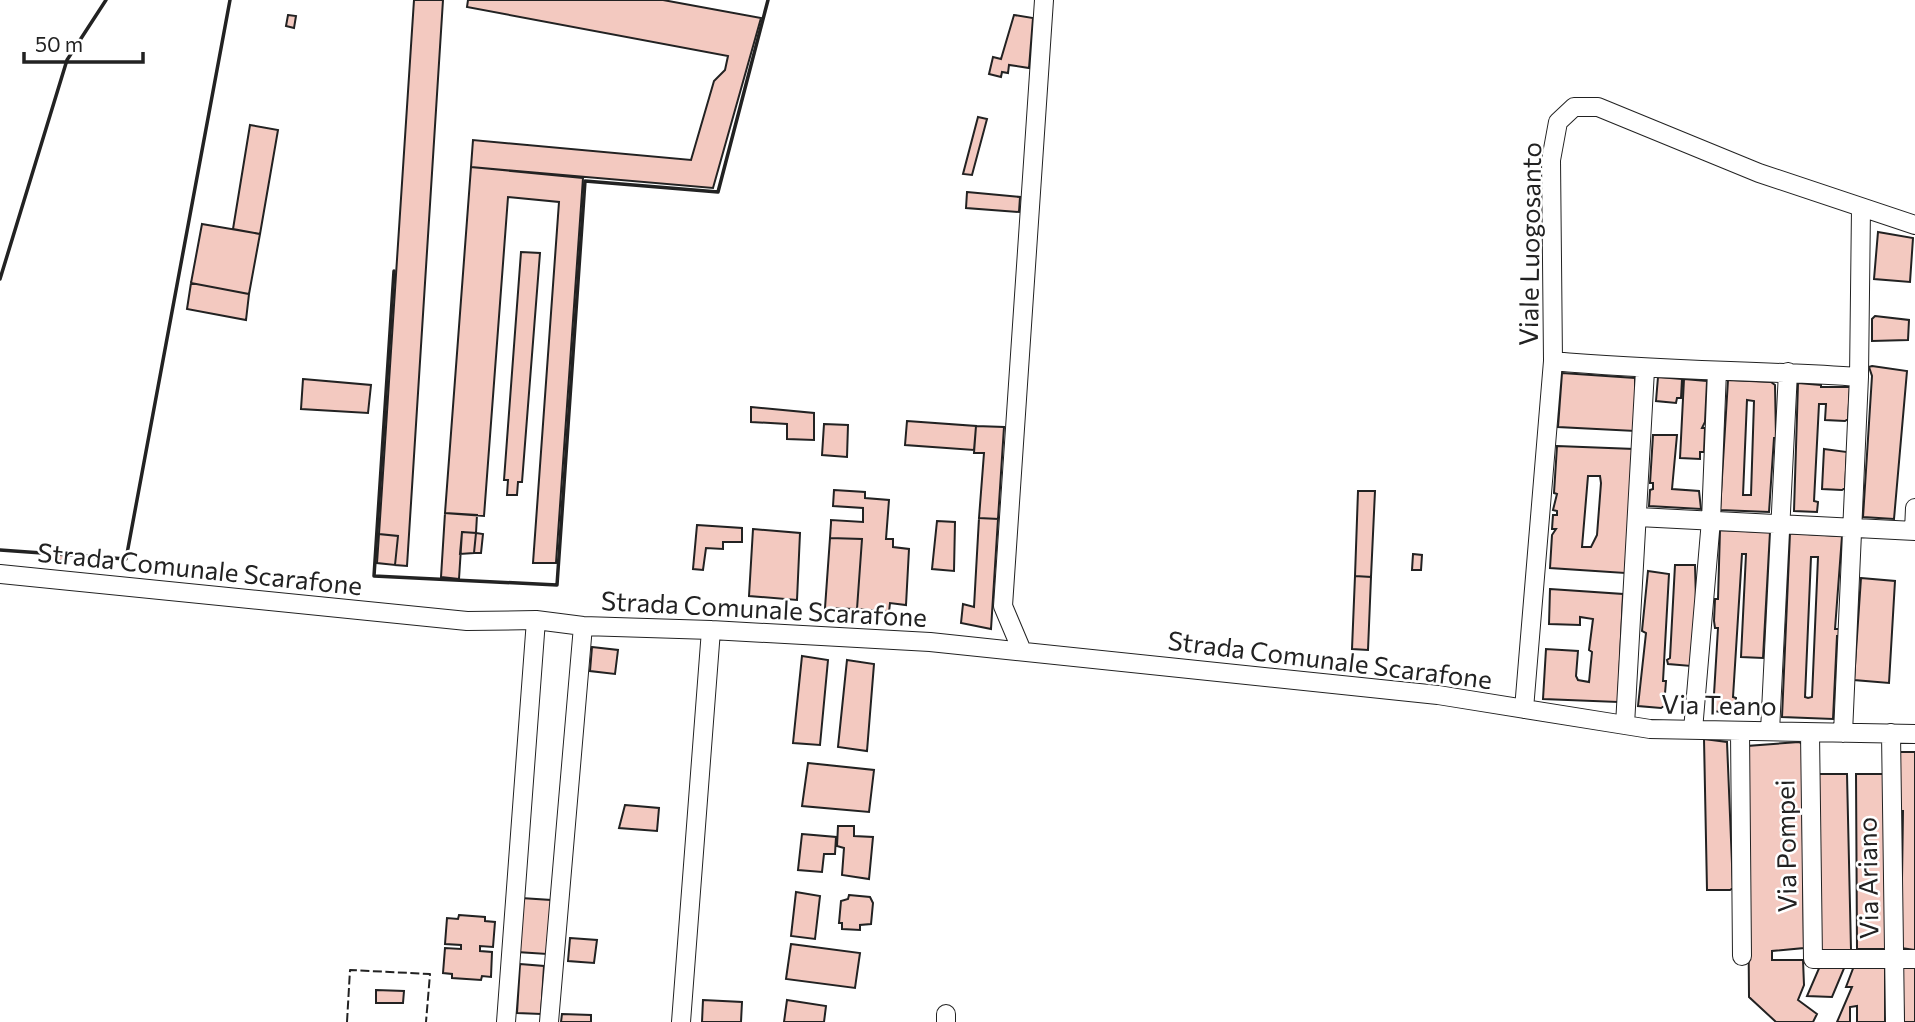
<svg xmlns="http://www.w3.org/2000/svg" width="1915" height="1022" font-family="Commissioner,sans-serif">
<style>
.building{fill:#f3c9c0;stroke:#222;stroke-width:2;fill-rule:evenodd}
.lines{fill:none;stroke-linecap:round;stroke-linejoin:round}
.minor-casing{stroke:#222;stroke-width:20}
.minor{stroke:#fff;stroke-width:18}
.fence{stroke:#222;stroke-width:2;stroke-dasharray:9 3.5;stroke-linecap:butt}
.wall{stroke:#222;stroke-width:3.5}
.labels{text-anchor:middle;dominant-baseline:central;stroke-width:5;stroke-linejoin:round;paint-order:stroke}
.street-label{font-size:26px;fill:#222;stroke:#fff}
</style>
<rect width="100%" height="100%" fill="#fff"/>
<path class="building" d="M414,0h29l-36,566 -12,-1 3,-29 -19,-2z
M468,0h195l98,18 -48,170 -242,-21 2,-27 218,20 23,-79 11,-11 3,-14 -261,-49z
M288,15l8,1 -2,12 -8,-2z
M1014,15l19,3 -4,50 -20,-3 -1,8 -6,-1 -1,5 -12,-3 4,-17 8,2z
M978,117l9,2 -15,56 -9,-1z
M250,125l28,5 -18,104 -27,-5z
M471,167l112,11 -27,385h-23l26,-361 -51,-5 -24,319 -39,-3z
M967,192l53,5 -1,15 -53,-4z
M202,224l58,10 -11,60 -58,-11z
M1878,232l35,6 -3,44 -36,-3z
M521,252l19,1 -18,229h-4l-1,13h-10l1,-15h-4z
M191,283l58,11 -3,26 -59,-11z
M1875,316l34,4 -1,20 -36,1v-22z
M1872,366l35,5 -13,148 -31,-2 9,-141 -3,-9z
M1562,373l73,5v53l-77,-4z
M1658,377l24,2 -1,19h-4l-1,5 -20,-2z
M303,379l68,6 -3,28 -67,-4z
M1684,379l23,2 -2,41 -3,6h3l-1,24h-4v7l-20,-1z
M1728,380l43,2 4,3 1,53h-2l-5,74 -49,-2zM1747,400l7,1 -3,94h-8z
M1798,383l23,2v2h29l-2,32 -3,2 -20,-1 1,-16h-7l-5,97 4,1 -1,10 -23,-1z
M751,407l63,6v27l-27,-1v-15l-36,-2z
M907,421l69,5 -2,24 -69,-5z
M824,424l24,1 -1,32 -25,-2z
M976,426l28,1 -6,92 -19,-1 5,-65h-10z
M1653,435h24l-5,54 27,2 2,18 -52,-3 1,-16 3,-1v-6h-3z
M1557,446l77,3 -9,124 -75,-5 2,-33 4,-6h-4l1,-14h4v-4l-4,-1 4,-16 -3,-1zM1588,476h12l1,7 -4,52 -6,12h-9z
M1824,449l23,3 -2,36 -3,2 -20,-1z
M834,490l31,2v6l24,2 -3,39h7v8l16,2 -3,56 -16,-2 -1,9 -32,-3 5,-70 -32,-1 1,-15v-3l32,2v-14l-30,-2z
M1358,491h17l-4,86 -16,-1z
M445,513l32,2 -1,18 -14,-1 -3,47 -18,-2z
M979,518l19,1 -7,110 -30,-6 2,-19 11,3z
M937,521l18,1 -1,49 -22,-2z
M697,525l45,3v14h-19v7l-17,-1 -3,22 -10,-1z
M753,529l47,4 -3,67 -48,-4z
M1720,530l50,2 -7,126 -22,-1 5,-103h-4l-9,143 3,1 -1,16 -22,-3 5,-83h-3l-1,-7 1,-22h3z
M462,532l14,1 -2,20 -14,1z
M476,533l7,1 -2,19h-7z
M1790,533l52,3 -7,93h5v7h-3l-4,83 -51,-2zM1811,557h7l-6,140 -4,1 -3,-1z
M379,534l19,2 -3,29 -18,-2z
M830,538l32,1 -5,70 -32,-1z
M52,551l14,1 -1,9 -14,-1z
M1413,554l9,1 -1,15h-9z
M1675,565h20l1,36 -5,65 -23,-2 -1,-4 3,-2z
M1648,571l21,3 -6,107h3l-2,25 -3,2 -23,-2 8,-73 -4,-2z
M1355,576l16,1 -3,73 -16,-1z
M1861,578l34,3 -6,102 -35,-3z
M1550,589l73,5 -5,108 -75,-3 3,-50 32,2 -2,25 2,4 11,2 3,-30 -3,-2 4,-31 -13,-2v8l-31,-1z
M592,647l26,3 -3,24 -25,-3z
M802,656l26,4 -8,85 -27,-2z
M847,660l27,4 -7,87 -29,-4z
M1704,739l23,3 6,146 -3,2h-23z
M1799,742l3,2 2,204 -32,3v9h31l1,25 -6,15 19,14 -4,8h-37l-27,-25 -2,-251z
M1899,752h16v198l-14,-2 2,-137h-3z
M808,763l66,7 -5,42 -67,-6z
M1819,774h28l4,176 -31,1z
M1856,774h28l3,175h-30z
M625,805l34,3 -2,23 -38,-3z
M838,826h16v10l19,1 -4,42 -27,-4 2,-27 -7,-2z
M802,834l34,3 -1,17h-11l-2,18 -24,-2z
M796,892l24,4 -5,43 -24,-3z
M849,895l21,2 3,6 -2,21 -11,1v5l-18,-1v-6h-3l2,-22 7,-2z
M521,898l30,2 -4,54 -30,-2z
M459,915l26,2v4l10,1 -2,25 -13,-1v5l12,1 -1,25 -9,-1 -1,4 -29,-2v-4l-9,-1 2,-25 16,1v-4l-16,-1 2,-26 11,1z
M570,938l27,2 -3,23 -26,-2z
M791,944l69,9 -5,35 -69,-9z
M520,964l24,2 -3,48 -24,-1z
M1915,964v58h-11l-3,-55z
M1820,966h25l-13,31 -25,-1z
M1854,966h31v56h-28v-16l-7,1v15h-13l15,-35h-6z
M376,990l28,1 -1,12h-27z
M703,1000l39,2 -1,20h-39z
M787,1000l39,6 -2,16h-40z
M562,1014l29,1v7h-30z"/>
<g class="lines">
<defs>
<path id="minor" d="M1553,361c102,10 204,9 306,16
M1638,517l277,14
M1914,531l1,-23
M0,574l467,47 69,-1 47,6 128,4 219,12 508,53 212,34 265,5
M1022,651l-19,-45 41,-606
M1524,709l29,-348 -2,-201 7,-38 16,-15h24l161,66 156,52
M1625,725l20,-355
M1693,730l18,-210 6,-149
M1740,731l2,225
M1770,731l18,-359
M1810,733l3,226h102
M1843,733l16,-356 2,-169
M1891,733l4,289
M506,1022l30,-402
M549,1022l34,-396
M681,1022l30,-392
M946,1022v-8"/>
</defs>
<use href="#minor" class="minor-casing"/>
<use href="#minor" class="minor"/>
<path class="fence" d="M347,1022l3,-52 80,4 -4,48"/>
<path class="wall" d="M394,271l-20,305 183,9 28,-404 133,11 50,-192
M0,279l67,-219 39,-60
M0,550l126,9 104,-559"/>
</g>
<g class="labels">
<g class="street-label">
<text transform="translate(1529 244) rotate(-89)">Viale Luogosanto</text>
<text transform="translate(200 568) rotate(6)">Strada Comunale Scarafone</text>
<text transform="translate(764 608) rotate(3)">Strada Comunale Scarafone</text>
<text transform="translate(1330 659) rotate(7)">Strada Comunale Scarafone</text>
<text transform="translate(1719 704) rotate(1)">Via Teano</text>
<text transform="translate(1785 846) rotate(-91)">Via Pompei</text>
<text transform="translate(1867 878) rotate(-91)">Via Ariano</text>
</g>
</g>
<path d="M24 52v10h119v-10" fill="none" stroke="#222222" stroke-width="3.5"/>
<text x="35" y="52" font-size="21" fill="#222222" stroke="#ffffff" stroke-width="5" paint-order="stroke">50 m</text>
</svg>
